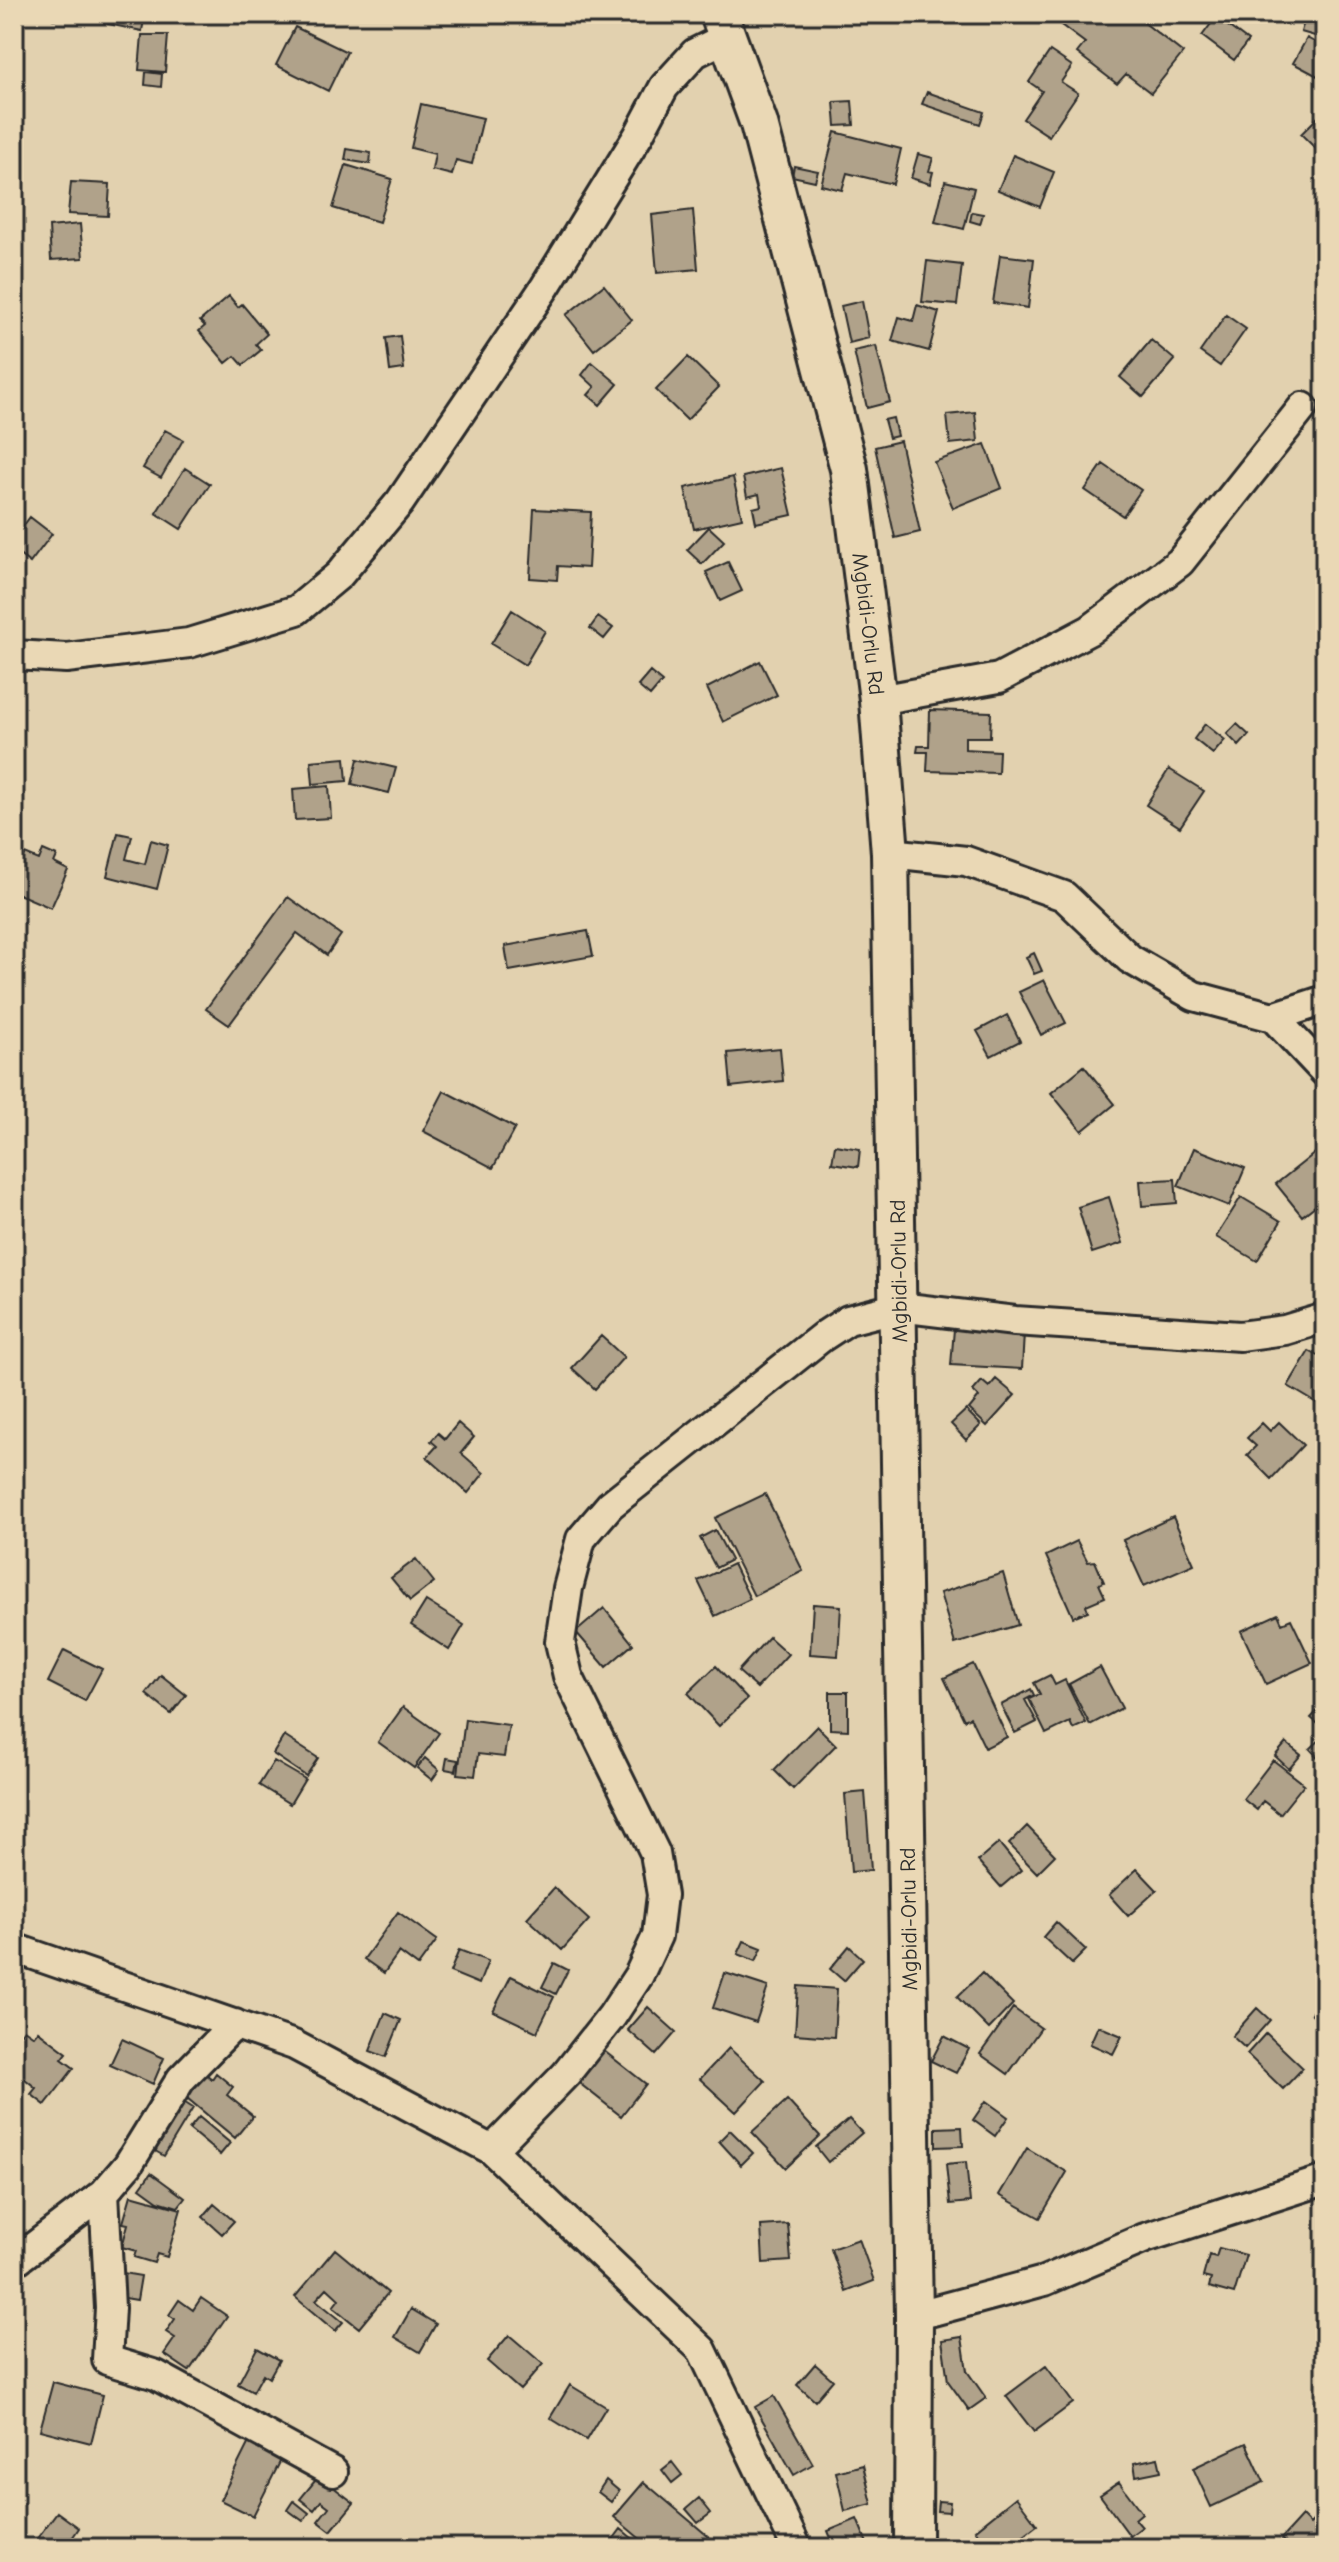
<svg xmlns="http://www.w3.org/2000/svg" width="1339" height="2562" font-family="'Comic Neue',sans-serif">
<style>
.building{fill:#b0a28a;stroke:#2b2b2b;stroke-width:2}
.lines{fill:none;stroke-linecap:round;stroke-linejoin:round}
.minor-casing{stroke:#2b2b2b;stroke-width:34}
.major-casing{stroke:#2b2b2b;stroke-width:42}
.minor{stroke:#ead8b5;stroke-width:28}
.major{stroke:#ead8b5;stroke-width:36}
.labels{text-anchor:middle;dominant-baseline:central;stroke-width:6;stroke-linejoin:round;paint-order:stroke}
.street-label{font-size:22px;fill:#2b2b2b;stroke:#ead8b5}
</style>
<rect width="100%" height="100%" fill="#e2d1af"/>
<filter id="ink" filterUnits="userSpaceOnUse"><feTurbulence type="fractalNoise" baseFrequency=".0125" numOctaves="2"/><feDisplacementMap in="SourceGraphic" scale="16" xChannelSelector="R" yChannelSelector="G"/><feConvolveMatrix kernelMatrix="1 2 1 2 8 2 1 2 1" color-interpolation-filters="sRGB"/></filter>
<g filter="url(#ink)">
<path class="building" d="M52,14h51v4l-50,1z
M110,14h35l-3,17 -34,-7z
M1069,14h64l50,39 -32,40 -25,-19 -9,10 -40,-31 8,-10 -24,-18z
M1306,14h19v25l-24,-7z
M1216,17l32,24 -14,19 -32,-24z
M295,27l52,25 -19,39 -52,-26z
M142,35h26l-3,37 -26,-2z
M1307,38l18,10v32l-32,-17z
M1050,51l22,15 -11,16 17,11 -29,43 -26,-17 19,-28 -13,-9z
M146,72l16,2 -1,13 -16,-2z
M927,92l57,20 -4,12 -58,-20z
M852,101l2,24 -18,1 -2,-24z
M421,104l62,14 -11,46 -16,-4 -4,15 -20,-5 3,-16 -24,-6z
M1325,110v48l-24,-24z
M835,132l66,17 -8,35 -46,-11 -5,17 -21,-5z
M347,149l24,4 -1,11 -25,-4z
M918,154l15,4 -4,13 4,1 -3,12 -19,-6z
M1013,155l41,17 -14,35 -42,-17z
M346,165l46,14 -13,43 -46,-14z
M794,166l24,5 -3,10 -23,-5z
M945,181l29,7 -10,41 -29,-7z
M71,182l39,2 -2,32 -40,-2z
M693,210l5,59 -41,4 -5,-58z
M972,212l11,2 -3,10 -10,-3z
M80,224l3,34 -32,2 -2,-33z
M1000,255l34,4 -6,49 -35,-5z
M927,261l35,4 -5,40 -35,-3z
M604,285l28,35 -38,30 -28,-35z
M229,296l9,11 4,-3 25,30 -11,10 5,6 -18,15 -8,-9 -9,7 -27,-32 6,-5 -5,-5z
M862,301l7,37 -20,5 -8,-37z
M917,305l22,7 -10,39 -37,-10 7,-24 14,4z
M1226,315l20,14 -26,37 -20,-14z
M400,336l4,33 -14,2 -4,-33z
M1151,340l24,20 -32,37 -23,-20z
M876,346l14,56 -23,6 -13,-57z
M688,357l31,30 -32,33 -31,-30z
M592,362l26,22 -18,21 -12,-10 7,-8 -13,-12z
M975,412l3,29 -28,3 -3,-29z
M893,418l4,18 -8,2 -5,-18z
M165,430l18,10 -22,38 -18,-10z
M900,441l20,91 -25,6 -20,-91z
M985,444l17,44 -49,20 -19,-46z
M1103,464l38,26 -18,26 -38,-26z
M185,468l25,16 -29,45 -25,-16z
M781,468l11,47 -36,8 -3,-15 8,-2 -2,-12 -12,3 -4,-20z
M733,477l9,41 -48,11 -9,-41z
M534,509l57,3 -3,56 -30,-2 -1,14 -27,-2z
M30,517l22,17 -22,29 -16,-12v-13z
M709,527l15,14 -22,23 -15,-14z
M728,562l14,29 -22,10 -14,-29z
M512,610l33,21 -20,34 -34,-21z
M598,617l15,11 -9,11 -14,-11z
M760,661l17,34 -54,27 -16,-34z
M650,672l12,10 -12,14 -12,-10z
M930,710l61,2 -1,25h-25v12l34,2 -1,22 -71,-2 1,-19h-11l1,-6h11z
M1205,724l20,16 -12,14 -19,-15z
M1237,724l12,11 -10,11 -12,-12z
M345,758l2,23 -34,3 -2,-23z
M358,759l38,9 -7,25 -37,-9z
M1169,769l35,22 -24,36 -34,-22z
M329,786l2,32 -36,2 -2,-31z
M118,833l14,3 -6,23 19,5 6,-24 17,5 -11,44 -50,-13z
M43,850l14,6 -3,7 14,7 -17,38 -37,-16v-13l11,-25 14,6z
M288,897l53,38 -14,20 -30,-22 -68,92 -23,-16z
M588,931l5,25 -84,15 -4,-25z
M1034,953l8,18 -8,3 -8,-17z
M1044,980l22,43 -25,12 -22,-43z
M1007,1015l13,26 -29,15 -14,-25z
M780,1048l3,33 -52,6 -3,-34z
M1084,1066l31,38 -33,27 -31,-38z
M444,1091l71,37 -22,40 -70,-37z
M835,1145l25,4 -2,18 -26,-4z
M1325,1145v53l-23,18 -26,-32z
M1194,1148l51,20 -16,38 -51,-20z
M1175,1179l2,24 -35,3 -2,-25z
M1109,1197l14,46 -31,10 -14,-46z
M1241,1197l40,24 -24,40 -41,-24z
M954,1329l70,4 -2,36 -71,-4z
M601,1336l23,21 -29,32 -23,-21z
M1309,1351l16,8v49l-37,-22z
M996,1379l19,16 -28,31 -18,-17 10,-12 -6,-6 9,-10 7,6z
M966,1410l15,15 -15,15 -15,-16z
M1279,1422l24,23 -32,34 -24,-24 9,-9 -9,-8 15,-15 8,8z
M458,1423l16,14 -13,16 23,20 -16,20 -41,-36 10,-11 -6,-5 7,-8 7,6z
M765,1494l38,77 -49,25 -39,-78z
M1173,1517l21,47 -50,22 -21,-46z
M715,1530l16,30 -15,8 -16,-30z
M1077,1541l11,21 7,-1 9,21 -5,2 6,13 -19,8 2,6 -15,6 -27,-61z
M416,1559l18,23 -24,19 -19,-23z
M733,1564l17,35 -35,17 -17,-35z
M1003,1573l15,52 -63,19 -15,-51z
M426,1601l38,24 -15,25 -38,-25z
M813,1604l28,2 -3,50 -28,-2z
M604,1608l29,36 -27,23 -30,-35z
M1278,1614l4,9 9,-4 21,44 -46,21 -25,-53z
M769,1637l19,17 -31,34 -19,-17z
M64,1650l38,19 -17,32 -37,-19z
M973,1664l34,73 -22,11 -15,-31 -6,3 -20,-42z
M716,1666l31,33 -28,27 -31,-33z
M1100,1667l22,41 -32,17 -21,-41z
M161,1675l25,20 -15,19 -25,-20z
M1050,1675l5,10 10,-5 21,43 -13,6 -3,-7 -24,12 -17,-35 11,-5 -6,-11z
M1031,1689l3,6 -9,5 12,22 -22,11 -14,-28z
M830,1692h18v38l-18,-1z
M403,1707l36,26 -25,35 -36,-26z
M1321,1707l4,3 -1,19 -13,-11z
M465,1719l44,6 -5,32 -26,-3 -3,22 -17,-2z
M817,1726l19,19 -43,44 -19,-19z
M1325,1735v30l-15,-16z
M284,1736l34,22 -12,18 -33,-22z
M1286,1743l15,12 -12,14 -14,-13z
M425,1758l14,12 -7,10 -15,-12z
M447,1758l11,2 -2,11 -11,-2z
M1273,1760l31,24 -24,30 -17,-13 -6,9 -14,-11z
M274,1761l31,18 -15,25 -31,-19z
M865,1792l6,78 -20,2 -6,-78z
M1027,1826l28,29 -18,18 -28,-29z
M999,1843l22,27 -20,17 -23,-26z
M1137,1869l20,21 -29,26 -19,-21z
M554,1888l35,32 -27,30 -35,-32z
M398,1912l39,28 -19,26 -19,-14 -15,21 -20,-14z
M1056,1922l30,28 -14,14 -29,-27z
M744,1941l18,7 -6,13 -18,-7z
M849,1946l14,13 -19,22 -14,-12z
M459,1950l29,11 -9,23 -29,-12z
M554,1963l14,7 -12,24 -14,-7z
M725,1973l43,14 -12,35 -43,-14z
M982,1973l31,31 -24,25 -32,-32z
M511,1976l43,21 -17,35 -44,-21z
M798,1986l39,3 -3,48 -39,-3z
M1325,1995v30l-14,-12z
M648,2007l28,25 -20,23 -28,-25z
M1013,2008l28,20 -33,46 -28,-20z
M1257,2008l13,12 -25,28 -13,-12z
M385,2013l16,7 -15,37 -16,-6z
M1098,2026l24,10 -9,18 -23,-10z
M24,2029l10,7 4,-5 29,22 -5,6 12,9 -29,37 -14,-11 5,-6 -22,-18v-28z
M1266,2033l37,35 -20,21 -36,-35z
M944,2036l25,13 -13,24 -25,-12z
M122,2039l42,19 -11,26 -43,-19z
M599,2047l47,37 -25,32 -47,-37z
M729,2048l36,33 -29,31 -36,-33z
M200,2069l12,10 4,-6 17,14 -6,8 26,21 -18,22 -54,-45z
M179,2099l14,9 -29,48 -14,-8z
M787,2100l33,36 -34,32 -34,-36z
M986,2101l22,16 -13,19 -22,-16z
M199,2117l31,26 -10,12 -31,-26z
M849,2119l13,14 -34,29 -12,-15z
M962,2127l1,19 -27,1v-19z
M730,2130l23,23 -12,12 -22,-24z
M1027,2148l40,24 -27,46 -41,-23z
M966,2162l4,40 -20,2 -4,-40z
M151,2173l34,25 -7,9 -20,-6 -18,-13z
M131,2195l50,14 -14,48 -10,-3 -3,9 -20,-6 2,-6 -14,-4 6,-23 -5,-1z
M214,2204l20,17 -12,13 -19,-17z
M788,2224l3,37 -28,2 -2,-37z
M859,2239l15,42 -28,11 -15,-43z
M1219,2248l27,7 -12,39 -25,-7 2,-8 -8,-2 6,-22 7,2z
M335,2249l53,44 -29,35 -26,-21 6,-8 -12,-11 -11,12 27,22 -8,9 -40,-34z
M123,2273l18,3 -4,24 -18,-3z
M201,2298l26,18 -38,55 -25,-17 11,-16 -9,-6 9,-13 -6,-4 10,-15 14,10z
M411,2309l25,15 -16,28 -25,-15z
M509,2335l34,29 -23,26 -33,-29z
M962,2337l5,34 19,27 -17,12 -21,-29 -6,-41z
M257,2348l22,12 -10,18 -6,-4 -10,18 -15,-8z
M815,2364l18,16 -18,21 -18,-16z
M1046,2366l27,37 -39,29 -28,-36z
M53,2382l50,13 -12,48 -51,-13z
M570,2385l36,22 -20,33 -36,-22z
M774,2396l39,68 -19,11 -39,-68z
M249,2442l33,16 -29,58 -33,-16z
M1246,2443l18,39 -53,25 -18,-39z
M1158,2458l3,13 -25,5 -2,-13z
M672,2462l10,13 -10,8 -10,-13z
M863,2465l9,39 -27,7 -9,-39z
M319,2476l35,27 -23,28 -13,-10 11,-14 -8,-6 -7,9 -14,-11z
M606,2480l13,11 -8,11 -13,-10z
M644,2482l78,66h-71l-37,-31z
M1119,2482l23,31 -7,6 7,8 -12,9 -30,-41z
M1016,2497l21,28 -30,23h-18l-14,-18z
M699,2498l12,15 -13,10 -12,-14z
M294,2501l15,12 -6,8 -15,-11z
M938,2501l12,1 -1,10 -12,-1z
M1325,2508v40h-34l-10,-9 21,-23 8,8z
M57,2512l22,16 -11,16 5,4h-43z
M857,2519l12,29h-34l-7,-17z
M621,2529l23,19h-24l-8,-7z
M1131,2538l7,10h-20z"/>
<g class="lines">
<defs>
<path id="minor" d="M14,655l52,3 123,-15 108,-33 42,-35 61,-73 145,-215 93,-151 26,-49 31,-34 24,-12 10,-1
M878,700l121,-22 91,-48 90,-68 123,-155
M890,853l76,8 98,35 66,63 64,37 79,21 52,-17
M1273,1017l52,55
M14,1948l280,97 198,105 210,200 95,198
M492,2150l74,-76 46,-58 27,-41 18,-39 5,-41 -7,-42 -87,-177 -8,-34 8,-54 13,-49 29,-34 212,-168 26,-17 51,-13 116,14 225,15 45,-6 40,-12
M104,2193l6,115 -3,52 49,15 177,97
M14,2262l90,-69 24,-28 53,-86 54,-55
M914,2316l130,-35 101,-43 180,-58"/>
<path id="major" d="M719,14l40,110 90,345 29,231 12,153 24,1463 -1,232"/>
</defs>
<use href="#minor" class="minor-casing"/>
<use href="#major" class="major-casing"/>
<use href="#minor" class="minor"/>
<use href="#major" class="major"/>
</g>
</g>
<g class="labels">
<g class="street-label">
<text transform="translate(868 624) rotate(83)">Mgbidi-Orlu Rd</text>
<text transform="translate(899 1271) rotate(-91)">Mgbidi-Orlu Rd</text>
<text transform="translate(909 1919) rotate(-91)">Mgbidi-Orlu Rd</text>
</g>
</g>
<rect width="1339" height="2562" fill="none" stroke="#ead8b5" stroke-width="48"/>
<rect x="24" y="24" width="1291" height="2514" fill="none" stroke="#2b2b2b" stroke-width="3" filter="url(#ink)"/>
</svg>
